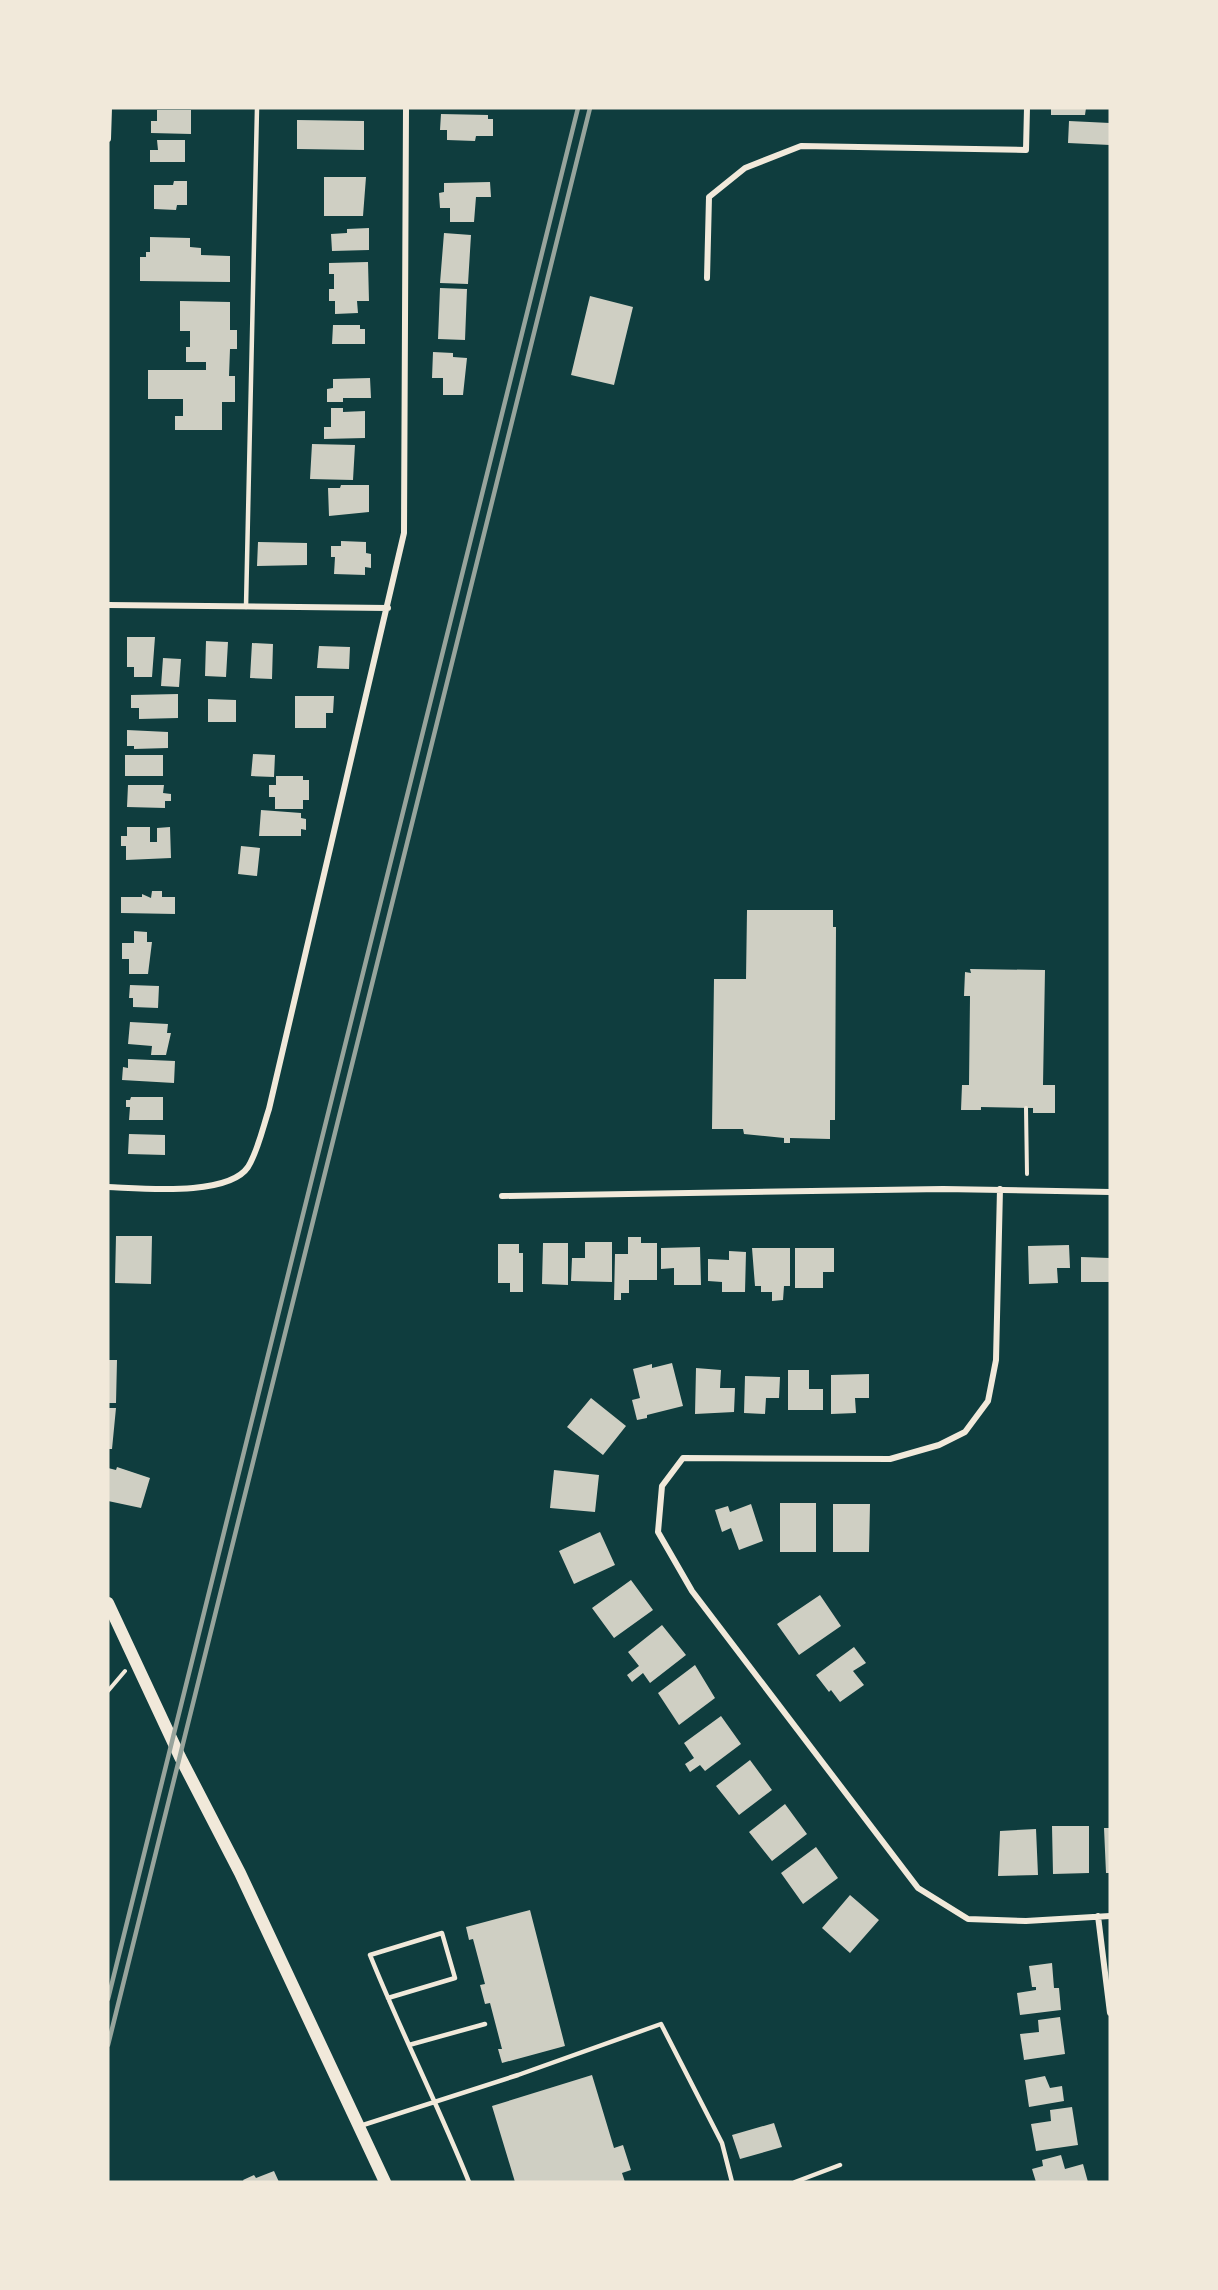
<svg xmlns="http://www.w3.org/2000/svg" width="1218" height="2290" font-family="Quicksand,sans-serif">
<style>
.building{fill:#cfcfc3}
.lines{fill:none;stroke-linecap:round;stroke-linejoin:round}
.path{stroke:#f1e9da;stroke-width:4}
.service{stroke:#f1e9da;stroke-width:4.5}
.minor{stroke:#f1e9da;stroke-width:6}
.secondary{stroke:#f1e9da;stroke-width:12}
.rail{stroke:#97a49c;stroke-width:4.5}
</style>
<rect width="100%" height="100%" fill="#0f3d3e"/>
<path class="building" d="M1051,108h35l-1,7h-34z
M157,110h34v24l-40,-1v-12h6z
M441,114l47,1v4h5v17h-17l-1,5 -28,-1v-10h-7z
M297,120l67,1v29l-67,-1z
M1069,121l41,2v22l-42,-2z
M157,140h28v22h-35v-12h8z
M324,177h42l-3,39h-39z
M174,181h13v24h-10l-1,5 -22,-1v-24h19z
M490,182l1,15h-15l-2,25h-24v-14h-10l-1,-15 5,-1v-9z
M369,228v22l-37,1 -1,-17 16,-1v-4z
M444,233l27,2 -3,49 -28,-1z
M150,237l40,1v9l11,1v7l29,1v26l-90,-1v-24h6v-5h4z
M368,262l1,39h-12l1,12 -23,1v-13h-6v-12h5v-15h-5v-11z
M440,288l27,1 -2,51 -27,-1z
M590,296l43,11 -19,78 -43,-10z
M180,301l50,1v28h7v19h-7l-1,27h6v26h-13v28h-47v-14h8v-17h-35v-29h58v-8h-20v-15h4v-16h-10z
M333,325h27v4h5v15h-33z
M433,352l20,1v4l14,1 -4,37h-20v-17h-11z
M370,378l1,20h-28v4h-16v-13l6,-1v-9z
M331,408h12v4l22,-1v27l-41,1v-12h7z
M312,444l43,1 -2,35 -43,-1z
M341,485h28v27l-40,4 -1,-28h12z
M341,541l25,1v11l5,1v14l-6,-1v8l-31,-1 1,-17h-4v-11h10z
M258,542l49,1v22l-50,1z
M127,637h28l-3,40h-18v-10h-7z
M206,641l22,1 -2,35 -21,-1z
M252,643l21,1 -1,35 -22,-1z
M319,646l31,1 -1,22 -32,-1z
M163,658l18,1 -2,28 -18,-1z
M178,694v24l-39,1v-11h-8v-13z
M295,696h39l-1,17h-7v15h-31z
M208,699l28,1v22h-28z
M127,730l41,2v16l-34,1v-3h-7z
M253,754l22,1 -1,22 -23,-1z
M125,755h38v21h-38z
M276,776h27v4h6v20h-6v9h-28v-12h-6v-12h7z
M128,785h36l-1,8 8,1v7h-6v7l-38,-1z
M261,810l40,3v5l5,1v11l-5,-1v7h-42z
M127,827h23v15h7v-14l13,-1 1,31 -45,2v-14h-5v-10h6z
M241,846l19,2 -3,28 -19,-2z
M152,891h10v6h13v17l-54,-1v-16h21v-3l9,4z
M747,910h86v17h3l-1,193h-5v19l-40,-1v5h-6v-5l-40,-4 -1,-5h-31l2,-150h32z
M134,931l13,1v10h5l-4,32h-19v-15h-7v-16h12z
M970,969l75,1 -2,115h12v28h-22v-5l-52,-1v3h-20l1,-25h7l1,-89h-6l1,-24 6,1z
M130,985l29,1 -1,22 -25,-1v-9h-4z
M130,1022l38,2 -1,9h4l-5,22h-15l1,-9 -24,-2z
M128,1059l47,2 -1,22 -52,-3 1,-13 5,1z
M131,1097h32v23h-34l1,-13h-4v-7h4z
M129,1134l36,1v20l-37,-1z
M116,1236h36l-1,48 -36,-1z
M628,1237h13v6h16v37h-28v13h-8v7h-7l1,-46h13z
M585,1242h27v40l-41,-1 1,-23h13z
M543,1243h25v42l-26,-1z
M498,1244h21v9h4v39h-13v-9h-12z
M1069,1245l1,23h-13l1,15 -29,1 -1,-38z
M700,1247l1,38h-27v-17l-13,1v-21z
M752,1248h38v38h-6l-1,14 -11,1v-9h-11v-6h-6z
M795,1248h39v24h-11v16h-28z
M729,1251l17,1 -1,40h-23v-10l-14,-1v-22l21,1z
M1081,1257l29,1v24h-29z
M108,1360h9l-1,43h-8z
M672,1363l11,43 -36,9v3l-10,2 -5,-20 8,-2 -7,-29 19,-5v4z
M696,1368l25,2 -1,18h15l-1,24 -39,2z
M788,1370h21v19h14v21h-35z
M869,1374v24h-14l1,15 -25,1v-39z
M745,1376l35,1 -1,21h-13l-1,16 -21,-1z
M591,1398l35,28 -23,29 -36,-28z
M108,1408h8l-4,41h-4z
M117,1467l33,11 -9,30 -33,-7v-33l8,2z
M554,1470l45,5 -4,37 -45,-4z
M780,1503h36v49h-36z
M751,1504l12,37 -24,9 -8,-22 -9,4 -7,-22 13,-4 2,6z
M833,1504h37l-1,48h-36z
M600,1532l15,33 -41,19 -15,-33z
M631,1580l22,30 -39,28 -22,-30z
M820,1595l21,31 -42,29 -22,-31z
M662,1625l24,30 -36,28 -7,-10 -11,9 -5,-7 12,-9 -11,-14z
M854,1647l12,16 -13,8 11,14 -24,17 -9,-12 -2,2 -13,-17z
M695,1665l20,33 -36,27 -21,-32z
M721,1716l20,28 -36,27 -5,-6 -10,7 -5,-8 9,-6 -10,-15z
M750,1760l22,30 -33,25 -23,-29z
M785,1804l22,30 -35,27 -23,-29z
M1052,1826h37v47l-36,1z
M1104,1828h6v45h-4z
M1036,1829l2,46 -40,1 2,-45z
M816,1847l22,31 -35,26 -22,-31z
M850,1895l29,25 -29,33 -28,-25z
M530,1910l35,136 -63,17 -4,-14h4l-12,-46 -5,1 -5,-19 5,-1 -12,-45 -4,1 -3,-13z
M1052,1963l2,25h5l2,22 -41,5 -3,-22 19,-3v-3h-4l-3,-21z
M1060,2017l5,37 -41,6 -4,-26 19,-2 -1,-12z
M592,2075l22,73 9,-3 8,25 -9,3 3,9h-110l-23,-76z
M1045,2076l5,12 12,-2 2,15 -35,6 -4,-27z
M1072,2107l6,38 -42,6 -5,-27 20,-3 -1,-11z
M774,2123l8,24 -42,12 -8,-24z
M1061,2155l4,14 18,-5 5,18h-52l-4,-13 11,-3 -1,-6z
M274,2171l5,11h-35l-1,-2 11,-5 2,3z"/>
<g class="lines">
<path class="path" d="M1026,1108l1,66
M108,1691l17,-20"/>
<path class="service" d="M246,607l11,-499
M388,1998l67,-20 -13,-45 -72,22c31,77 68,150 99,227
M409,2045l76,-21
M360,2126l158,-51 143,-51 61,119 10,39
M795,2182l45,-17"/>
<path class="minor" d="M108,139l1,-31
M707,278l2,-81 36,-29 56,-22 225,4 1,-42
M108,605l280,3
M108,1187c32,1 120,10 140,-20 10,-16 15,-40 21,-58l135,-576 2,-425
M1000,1189l-4,171 -8,41 -23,31 -26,13 -49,14 -207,-1 -21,28 -4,46 34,59 226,297 50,31 58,2 84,-5
M502,1196l441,-7 167,3
M1098,1916l12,97"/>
<path class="secondary" d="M108,1603l72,154 60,116 145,309"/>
<path class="rail" d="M108,1999l470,-1891
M108,2045l482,-1937"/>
</g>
<rect width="1218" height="2290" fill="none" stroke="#f1e9da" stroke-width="219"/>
</svg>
